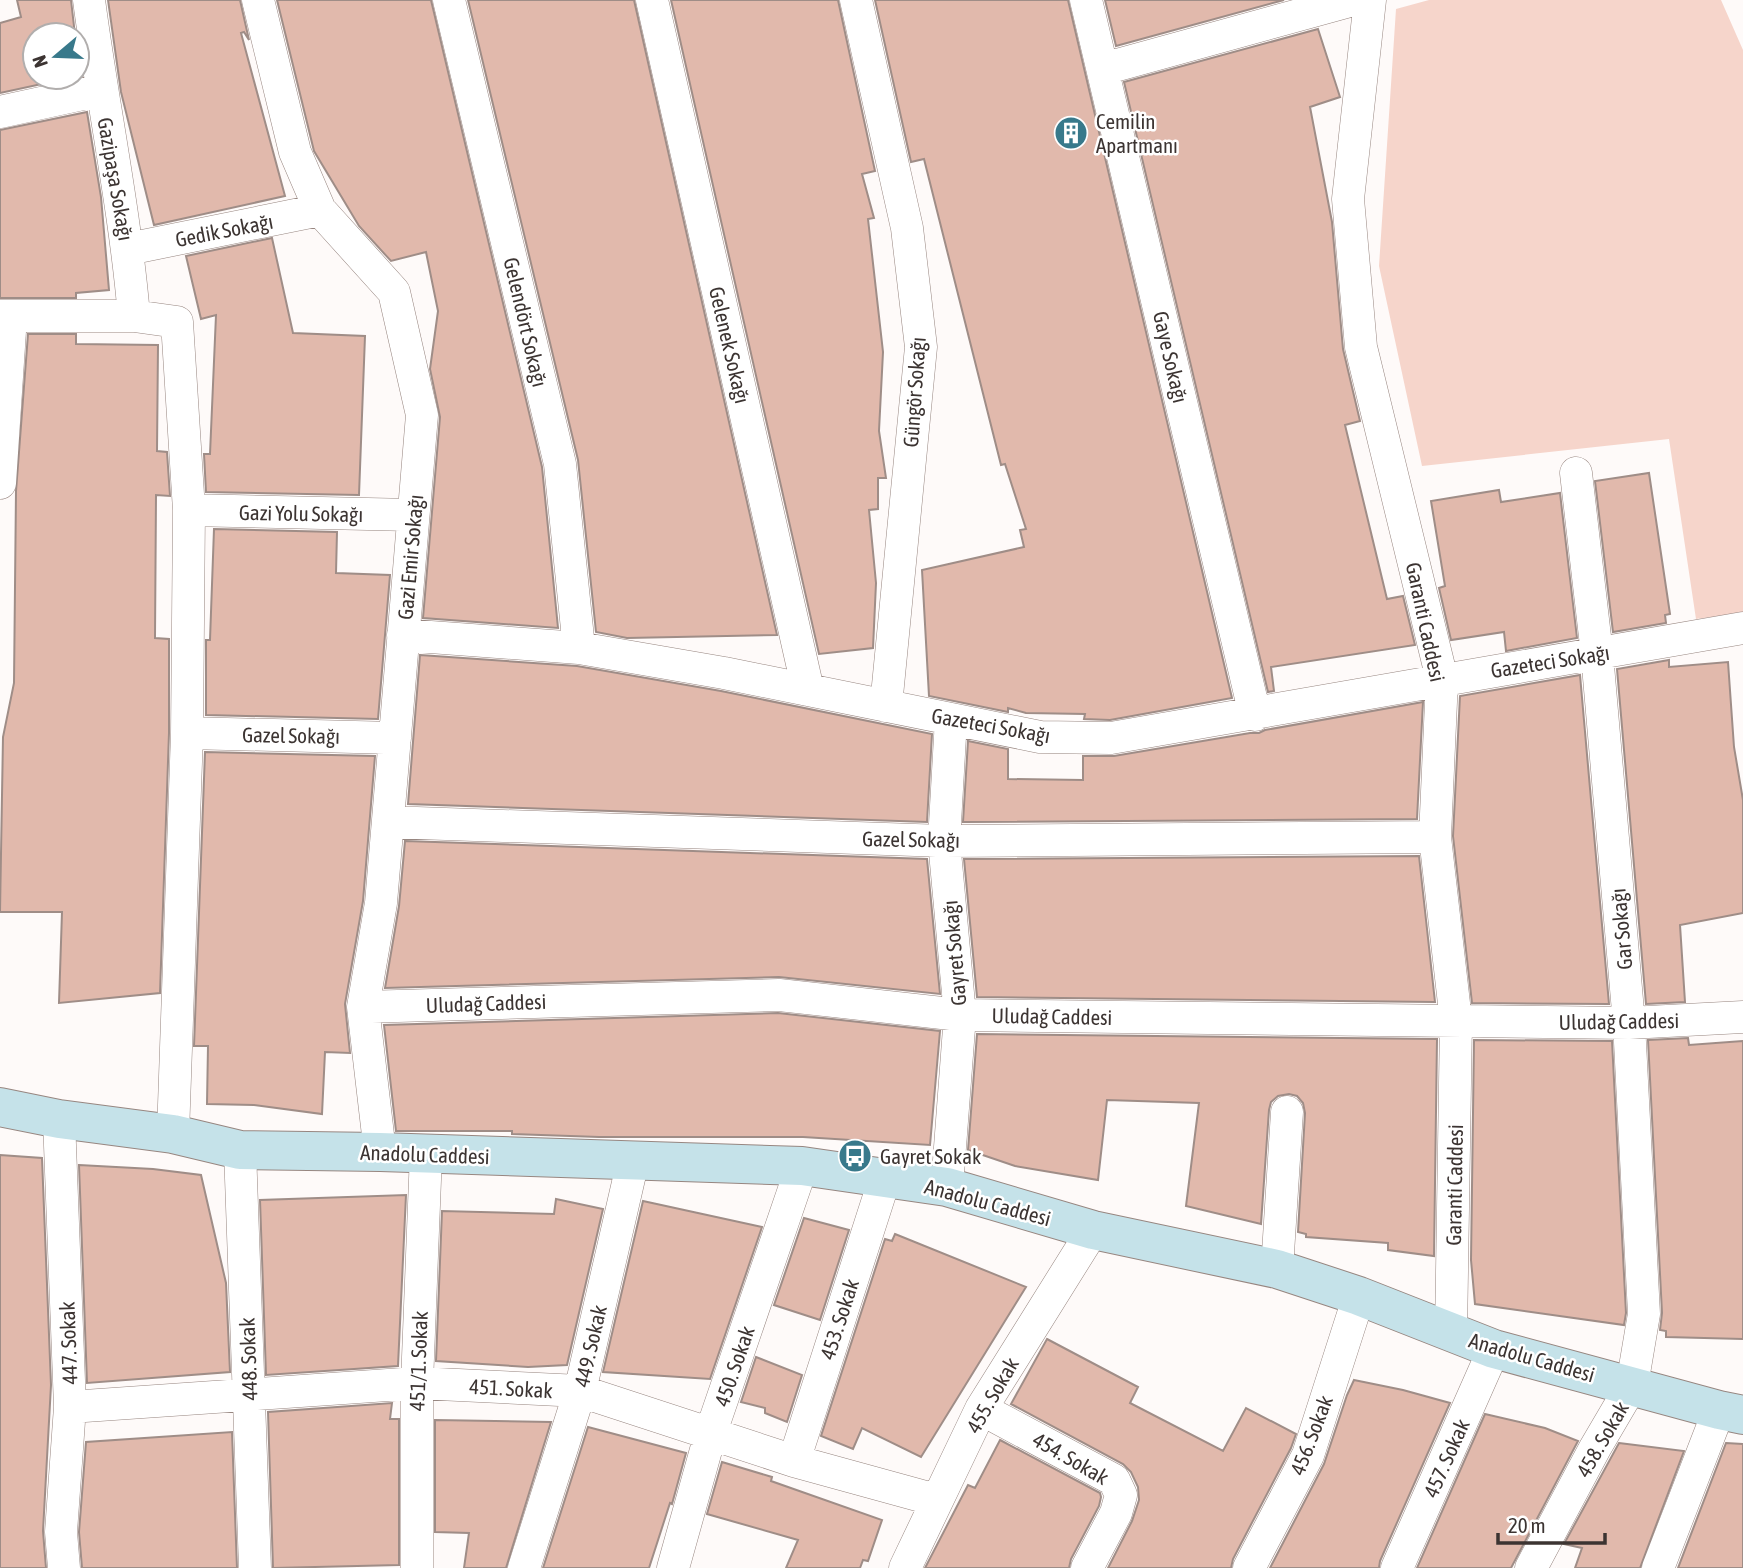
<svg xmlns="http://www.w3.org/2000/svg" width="1743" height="1568" font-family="'Asap Condensed',sans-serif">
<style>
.green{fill:#f6d5cb}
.building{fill:#e1b9ac;stroke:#9f8d87;stroke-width:2}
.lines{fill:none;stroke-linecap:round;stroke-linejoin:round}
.minor-casing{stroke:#978680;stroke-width:33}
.secondary-casing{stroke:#978680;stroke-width:40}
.minor{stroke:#fff;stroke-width:32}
.secondary{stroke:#c5e2e9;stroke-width:38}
.labels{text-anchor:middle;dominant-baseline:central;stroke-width:5;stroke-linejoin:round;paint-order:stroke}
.poi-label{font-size:21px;fill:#3c3432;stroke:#fff;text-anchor:start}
.street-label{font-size:21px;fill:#3c3432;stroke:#fff}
</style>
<rect width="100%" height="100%" fill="#fefaf9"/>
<path class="green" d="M1429,0h292l22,50v563l-47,6 -27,-180 -247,27 -43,-200 17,-257z"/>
<path class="building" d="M17,0h54l4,35h-40v42h39l-74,16v-70l21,-6z
M108,0h132l9,40 -5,-8 -3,1 44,163 -131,29 -33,-133z
M277,0h154l111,467 16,161 -135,-10 17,-201 -10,-48 8,-58 -12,-59 -35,9 -32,-35 -45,-75z
M468,0h166l143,635 -150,3 -31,-6 -18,-172z
M671,0h167l37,171 -13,3 12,44 -6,1 15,133 -4,79 7,47h-8v31l-9,1 7,73 -3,65 -54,6z
M875,0h193l164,698 -122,22 -26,-1 1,-5 -59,-1 -18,-5v4l-79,-16 -7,-126 102,-23 -4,-17 6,-1 -21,-65 -4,1 -77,-306 -13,3z
M1105,0h179l-168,46z
M1318,29l22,68 -30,10 22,115 11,127 17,72 -15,4 42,174 16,-3 12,49 -144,22 3,24 -6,1 -144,-610z
M87,112l14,85 8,93 -33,3v5h-76v-168z
M272,238l21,95 72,3 -6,159 -153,-3 -2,-38h6l6,-139 -15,4 -15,-63z
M28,334h48v10l82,1 -1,106 10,1 3,44 -14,-1 -1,143 14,1v94l-9,260 -101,10 3,-91h-62l3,-175 11,-54 2,-192z
M1649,473l21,141 -5,1 1,8 -53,9 -18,-151z
M1499,490l2,12 59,-9 17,145 -71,13 -2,-19 -53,8 -12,-52 6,-2 -14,-85z
M214,529l123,3 -1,41 54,2 -12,144 -172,-4v-75h4z
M420,655l157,11 144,25 211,43 -5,88 -519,-18z
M1669,660v7l59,-5 6,85 9,53v113l-63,12 5,77 -39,2 -29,-335z
M1580,675l29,329 -137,-1 -19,-167 7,-140z
M1423,702l-6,117 -454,3 5,-81 40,8v30l75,1v-24h31l136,-23h9l6,-3z
M205,752l170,4 -12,145 -18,103 5,49 -25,-1 -3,62 -68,-9 -47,-1 1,-58h-14z
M405,841l522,18 13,135 -161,-17 -394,11 14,-82z
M1419,856l16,146 -458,-5 -13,-138z
M778,1013l162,18 -10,114 -127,-8h-204l-87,-3v-3h-116l-12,-106z
M977,1034l460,5 -3,217 -46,-6v-7l-82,-6v-3l-8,-2 7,-119 -2,-10 -6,-7 -8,-2 -11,2 -7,6 -2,8 -8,114 -75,-18 13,-103 -92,-3 -9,80 -83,-14 -47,-16z
M1688,1038l1,7 54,-4v298l-77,-2v-6l-6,-1 2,-17 -14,-273z
M1474,1040l138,1 14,272 -2,12 -149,-21 -4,-44z
M0,1155l42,3 9,227 -8,146 3,37h-46z
M79,1165l74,4 48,6 25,108 4,89 -143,11z
M406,1195l-8,171 -132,9 -6,-175z
M556,1199l47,10 -36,156 -39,2 -92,-6 6,-150 112,3z
M643,1201l119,26 -52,152 -107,-7z
M804,1218l45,12 -29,90 -46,-15z
M895,1234l131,53 -105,170 -59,-29 -9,21 -32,-13 64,-197 7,2z
M1047,1339l91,48 -8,16 93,48 23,-43 50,26 -5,14 -58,111 -2,9h-123l24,-47 7,-21 -1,-13 -7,-15 -8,-8 -112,-60z
M756,1357l46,18 -15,47 -22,-9v-5l-24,-6z
M1354,1380l49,10 47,13 -70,158 -1,7h-109l54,-104 23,-69z
M392,1403l-2,16h9v146l-126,3 -5,-156z
M1485,1414l60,14 33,13 -67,127h-94z
M435,1420l116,2 -45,146h-42l5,-35 -34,-1z
M588,1427l98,26 -14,51 -2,-1 -21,65h-106z
M232,1432l5,136h-155l-3,-36 7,-90z
M1000,1440l100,53 1,4 -2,9 -28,53 -2,9h-144l43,-83 7,3z
M1619,1443l65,8 -44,117h-65l7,-20 -18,-4z
M1726,1443l17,1v124h-65z
M722,1462l50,15 -1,4 111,39 -14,41 -5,-1 -3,8h-74l12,-28 -91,-26z"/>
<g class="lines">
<defs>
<path id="minor" d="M89,0c14,106 36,210 45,316
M258,0l37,152 25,58 74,82 28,123 -41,488 -18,104 17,145
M449,0l111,464 19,184
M652,0l156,690
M856,0l51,228 14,119 -35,359
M1086,0l169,715
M1370,0l-22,199 13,148 81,332 -7,158 21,184 -5,313
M1103,69l250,-69
M0,112l101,-22
M128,249l192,-39
M0,316h134l43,6 12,188 -2,223 -14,401
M0,483l11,-167
M189,510l224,5
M403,635l176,13 145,25 316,64 71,1 632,-110
M187,733l208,5
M388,822l556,19 491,-4
M363,1007l416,-12 181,20 669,8 114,-6
M59,1119l11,288 -9,125 3,36
M240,1150l15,418
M947,1187l13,-172 -16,-174 7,-122
M1277,1269l10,-157
M70,1407l347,-24 163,8 214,70 142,39
M981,1409l133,71 7,15 -5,18 -29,55
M794,1461l91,-283
M417,1568v-185l9,-229
M524,1568l56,-177 53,-230
M673,1568l38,-136 91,-266
M905,1568l76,-159 112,-179
M1249,1568l59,-113 51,-159
M1397,1568l97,-219
M1531,1568l64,-120 37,-63 12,-71 -15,-291 -32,-369 -21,-181
M1658,1568l61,-158"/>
<path id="secondary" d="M0,1107l59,12 114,15 67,16 140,2 422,14 145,21 146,43 184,39 82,27 135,53 225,61 24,5"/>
</defs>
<use href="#minor" class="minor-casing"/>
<use href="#secondary" class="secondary-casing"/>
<use href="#minor" class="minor"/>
<use href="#secondary" class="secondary"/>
</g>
<defs>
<symbol id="building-disc" viewBox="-11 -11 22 22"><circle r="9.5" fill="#38798b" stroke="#fff"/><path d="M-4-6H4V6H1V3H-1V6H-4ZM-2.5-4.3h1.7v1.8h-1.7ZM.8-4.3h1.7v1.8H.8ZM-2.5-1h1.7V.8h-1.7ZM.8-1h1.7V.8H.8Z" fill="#fff"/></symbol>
<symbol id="bus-disc" viewBox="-11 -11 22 22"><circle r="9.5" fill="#38798b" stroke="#fff"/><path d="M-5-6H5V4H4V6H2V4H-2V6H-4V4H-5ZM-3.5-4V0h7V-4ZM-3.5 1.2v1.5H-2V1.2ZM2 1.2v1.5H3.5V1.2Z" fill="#fff"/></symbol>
</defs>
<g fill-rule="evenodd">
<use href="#building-disc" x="1052" y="114" width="38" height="38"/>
<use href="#bus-disc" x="836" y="1137" width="38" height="38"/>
</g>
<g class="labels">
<g class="poi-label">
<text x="1096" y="121">Cemilin<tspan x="1096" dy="24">Apartmanı</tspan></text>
<text x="880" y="1156">Gayret Sokak</text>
</g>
<g class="street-label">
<text transform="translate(116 179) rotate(80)">Gazipaşa Sokağı</text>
<text transform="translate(224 230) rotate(-11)">Gedik Sokağı</text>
<text transform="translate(526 322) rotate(77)">Gelendört Sokağı</text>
<text transform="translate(730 345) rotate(77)">Gelenek Sokağı</text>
<text transform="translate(1171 357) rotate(77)">Gaye Sokağı</text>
<text transform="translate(914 392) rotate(-86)">Güngör Sokağı</text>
<text transform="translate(301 513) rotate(1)">Gazi Yolu Sokağı</text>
<text transform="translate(410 557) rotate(-85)">Gazi Emir Sokağı</text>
<text transform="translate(1426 622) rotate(78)">Garanti Caddesi</text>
<text transform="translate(1550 661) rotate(-9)">Gazeteci Sokağı</text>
<text transform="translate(991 725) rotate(10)">Gazeteci Sokağı</text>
<text transform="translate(291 735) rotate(1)">Gazel Sokağı</text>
<text transform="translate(911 839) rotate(1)">Gazel Sokağı</text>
<text transform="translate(1621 929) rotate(-95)">Gar Sokağı</text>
<text transform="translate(954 953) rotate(-95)">Gayret Sokağı</text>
<text transform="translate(486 1003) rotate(-2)">Uludağ Caddesi</text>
<text transform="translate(1052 1016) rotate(1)">Uludağ Caddesi</text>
<text transform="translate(1619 1021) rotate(-1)">Uludağ Caddesi</text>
<text transform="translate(425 1154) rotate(2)">Anadolu Caddesi</text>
<text transform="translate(1454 1185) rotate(-89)">Garanti Caddesi</text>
<text transform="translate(988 1202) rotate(15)">Anadolu Caddesi</text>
<text transform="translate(839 1319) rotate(-72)">453. Sokak</text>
<text transform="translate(68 1343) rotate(-92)">447. Sokak</text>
<text transform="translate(590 1346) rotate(-77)">449. Sokak</text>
<text transform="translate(1532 1357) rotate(16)">Anadolu Caddesi</text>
<text transform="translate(248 1359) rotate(-92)">448. Sokak</text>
<text transform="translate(418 1361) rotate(-88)">451/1. Sokak</text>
<text transform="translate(734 1366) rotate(-71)">450. Sokak</text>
<text transform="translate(511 1388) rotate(3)">451. Sokak</text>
<text transform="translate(992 1395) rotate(-60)">455. Sokak</text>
<text transform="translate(1311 1435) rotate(-69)">456. Sokak</text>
<text transform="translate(1602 1439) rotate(-60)">458. Sokak</text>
<text transform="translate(1071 1458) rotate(30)">454. Sokak</text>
<text transform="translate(1446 1458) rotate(-66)">457. Sokak</text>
</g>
</g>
<g transform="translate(56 56) rotate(251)"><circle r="33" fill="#ffffff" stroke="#b1aead" stroke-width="2"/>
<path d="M0-5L12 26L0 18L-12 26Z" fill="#38798b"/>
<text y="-10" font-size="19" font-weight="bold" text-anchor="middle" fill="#3c3432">N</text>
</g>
<path d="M1498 1533v10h107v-10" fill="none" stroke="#3c3432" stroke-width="3.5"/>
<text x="1508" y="1533" font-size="21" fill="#3c3432" stroke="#ffffff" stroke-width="5" paint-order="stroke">20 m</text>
</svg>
